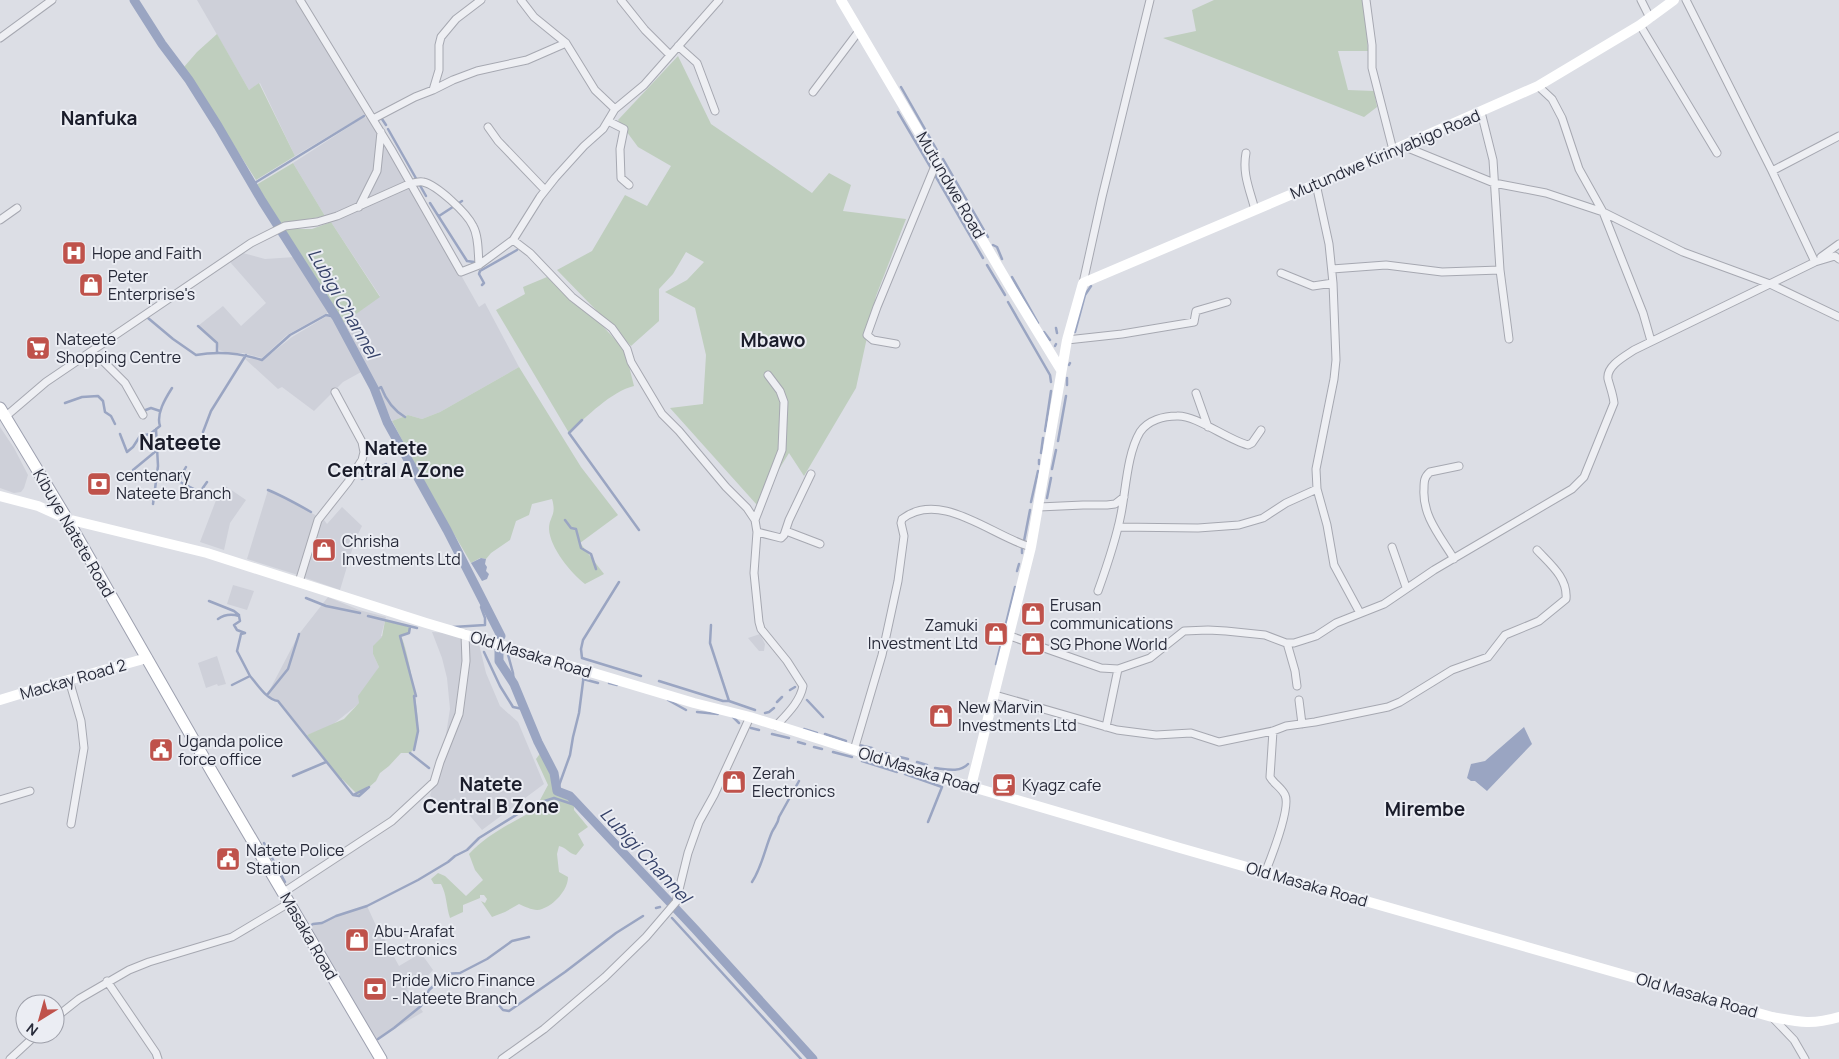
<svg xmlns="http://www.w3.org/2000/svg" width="1839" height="1059" font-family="Manrope,sans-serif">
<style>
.built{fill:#ced0d9}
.green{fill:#bfcebe}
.water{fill:#9aa5c2}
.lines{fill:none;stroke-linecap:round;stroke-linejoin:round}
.stream{stroke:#9aa5c2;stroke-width:2.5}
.canal{stroke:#9aa5c2;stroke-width:9}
.street-casing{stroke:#a6a8b1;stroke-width:9}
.primary-casing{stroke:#9da0af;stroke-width:13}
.street{stroke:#eeeff3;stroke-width:7}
.secondary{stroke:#fff;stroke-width:10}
.primary{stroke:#fff;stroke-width:11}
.labels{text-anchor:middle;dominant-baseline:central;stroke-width:4;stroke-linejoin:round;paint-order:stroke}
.street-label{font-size:16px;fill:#272a39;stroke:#ebedf3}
.poi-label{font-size:16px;fill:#272a39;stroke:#ebedf3;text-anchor:start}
.water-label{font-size:18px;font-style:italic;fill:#364269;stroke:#ebedf3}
.quarter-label{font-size:19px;font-weight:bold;fill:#1a1c2a;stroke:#ebedf3}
.district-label{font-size:21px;font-weight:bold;fill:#1a1c2a;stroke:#ebedf3}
</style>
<rect width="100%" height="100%" fill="#dcdee5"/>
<path class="built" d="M197,0h100l69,114 -71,42 -35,-73 -11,7z
M364,117l5,1 38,62 -33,17 -49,19 -32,-53z
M410,185l69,122 6,-4 34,64 -79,45 -18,7 -14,-4 -16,6 -17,-37 -33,-60 38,-28 -49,-74z
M243,253l22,6 30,-2 36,57 -4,-1 -40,22 -25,23 -19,-5h-15l-9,-3 -2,-7 -19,-17 25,-20 18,20 25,-23 -36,-41z
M327,316l6,2 30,53 -20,11 -29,29 -32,-24 -4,2 -34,-31 19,2 29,-23z
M0,427l14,21 14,27 -4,13 -3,4 -7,1 -14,-5z
M224,485l22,15 -16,23 -6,27 -24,-8 18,-47z
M268,490l16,6 6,5 27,15 -19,59 -51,-16z
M342,507l20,19 -7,14 -15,50 -37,-13 17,-54 4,-3 3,4z
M233,585l21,6 -7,19 -20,-6z
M328,597l31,13 27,7 -5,19h3l-11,18 6,13 -18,35 -30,24 -24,9 -28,-34 -6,-1 -6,-5 32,-61z
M432,632l16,1 31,11 7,29 14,33 18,16 26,62 -62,46 -27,-32 -15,10 -10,-13 11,-29 9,-57 -3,-31 -5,-20z
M760,634l5,10 -1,7h-5l-11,-13z
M217,656l9,28 -8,2 -1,-2 -11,4 -8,-25z
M367,906l12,26 6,8 14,26 22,-13 12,17 -7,8 -19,11 16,23 -48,28 -65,-114z"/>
<path class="green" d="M1214,0h150l4,51h-30l10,39 26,1 3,16 -13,10 -201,-79 33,-7 -4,-21z
M217,34l32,56 10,-7 36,73 -39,24 -72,-113 13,-15z
M678,56l33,68 101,69 17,-20 22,12 -8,26 63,8 -30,77 -20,92 -52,88 -15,-23 -32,52 -87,-97 33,-4 3,-49 -11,-47 -30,-16 22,-12 17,-18 -18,-10 -13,22 -14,15v32l-28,25 -74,-76 35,-19 33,-56 22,11 24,-40 -33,-19 -20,-27z
M293,163l32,53 -44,8 -25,-39z
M331,222l49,75 -38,27 -58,-95h28z
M547,277l26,26 24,17 28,30 9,36c-22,5 -48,31 -65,47l-73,-123 29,-16 -2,-7z
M519,367l62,100 37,48 -38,28 24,31 -19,10c-14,-11 -35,-36 -36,-55 0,-13 8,-13 3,-30l-20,5 -3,11 -13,6 -6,19 -19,13 -5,6 -6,-1 -9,5 -37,-63 -42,-79 16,-6 14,4 18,-7z
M385,621l25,6 -1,6 -8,3c7,13 19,81 17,96 -1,8 -2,16 -8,21h-9l-12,13 -9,7 -4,8 -17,15 -17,-17v3l-35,-47 37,-16 15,-16 -1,-7 21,-29 -6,-13v-8l9,-9z
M542,751l12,22 3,18 13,5 4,5v9l14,17 -10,7 6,11 -8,10c-7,-1 -10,-8 -17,-9l-2,8 2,18 9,5c0,13 -14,28 -26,32 -7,3 -16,-2 -23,-5l-14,8 -13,5 -11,-16 4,2 2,-4 -3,-4h-4v3l-17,7v7l-13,6c-4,-12 -3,-23 -9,-34h-7l-3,-5 7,-6 7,3 21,20 17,-16 -8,-10 -6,-16c21,-23 53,-36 80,-52l-9,-2 8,-15 -12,-26z"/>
<path class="water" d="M481,558l5,1 -1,5 2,3 -1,4 3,3 -2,5 -5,2 -11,-18z
M1524,727l8,17 -45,47 -12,-10h-4l-4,-3 4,-14 14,-3z"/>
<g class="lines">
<path class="stream" d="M901,87l37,65
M898,112l33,56
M380,116l6,9
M388,129l38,67
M943,159l45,78
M935,175l48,83
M253,184l111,-68
M430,203l37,58 7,1
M439,216l23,-15
M993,245l4,2 5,12
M987,265l18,30
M1012,277l26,46
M482,285l2,-2 -5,-9 1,-3 37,-21
M1008,302l42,73 1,7
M148,318l25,21 23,16c23,-4 44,-2 66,5l28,-25 36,-20 10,2
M198,326l19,17v9
M1056,328l1,5
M1044,332l6,8
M1075,332l10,-37 6,-9
M1055,346l1,-2
M1069,365l1,-2
M1067,385v-7
M375,391l6,-4c5,13 12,23 24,30
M65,403l17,-6 16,-1 5,5 2,11 6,4 4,8
M143,411l8,-3 9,3
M582,420l-13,13 70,97
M1045,431l6,-40
M203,432l8,-21 35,-56
M120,434l7,18 6,-5 7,-11 10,-2 10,-8c-4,-12 5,-27 12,-38
M1058,441l8,-45
M1041,453l2,-15
M1039,464v-4
M186,467l-8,14 22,11 7,-10
M1052,469l4,-19
M133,470l23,-19
M362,479l6,-6 18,-9
M268,490c15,6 29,14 43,22
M1047,498l4,-20
M1031,502l7,-31
M153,504l5,-38 -2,-37
M565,520l6,8 5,1 5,19 10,6 5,15
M1024,541l6,-31
M1022,553v-5
M1017,571l2,-7
M619,582l-36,58 -2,9 1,9 59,18
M306,598l20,8 34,7
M209,601l25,10 5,4
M368,616l49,12
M218,619c7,-5 14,-5 21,-3l1,5 -6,4 3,5 8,3 -4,1 -4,17 13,25
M711,625l-1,18 19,58 26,9
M410,627l-1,6 -9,3 16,60h-2l4,35 -4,19
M453,627l32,-2v-7l-4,-11 3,-6
M507,651l6,22 1,11
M484,652l16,34 13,21 10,2
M996,664l19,-77
M583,679l15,4
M659,681l64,20h6
M609,683l8,2
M232,685l18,-9c8,9 17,24 28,25l75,94 6,1 10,-9 -16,8
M790,690l5,-3
M267,695l21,-26 11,-35
M668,700l18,10
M807,700l16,17
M777,702l5,-5
M697,712l21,2
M765,713l4,-1 5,-4
M733,717l6,6
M751,728l8,2
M804,729l13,4
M772,734l17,4
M825,734l21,7
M798,742l7,2
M859,745l13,3
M814,747l8,2
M833,752l19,5
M881,752l9,2
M410,753l19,15
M900,757l8,2
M862,761l35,11
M917,762l10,3
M935,768c10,1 25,5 33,-4
M905,774l37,13 -14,35
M293,776l33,-14
M557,791l13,-36 3,-18 6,-24 5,-39
M532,805l22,-7 24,8
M264,843l21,39
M752,882c10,-15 13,-34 20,-50 3,-6 6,-8 7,-15l20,-36
M656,908l4,-1
M672,918l129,141
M308,927l5,-3 9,-1 14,-7 31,-10 51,-26 30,-18 7,-6 12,-6 12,-12 42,-26
M497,1003l6,7 6,1 56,-39 51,-39 27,-17
M378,1039l16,-11 27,-22 8,-16 10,-9 5,-7 16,-1 27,-14 25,-18 17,-4"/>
<path class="canal" d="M134,0l28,44 27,36 29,46 44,75 74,116 38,71 13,34 60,108 54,106
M499,649v12l15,23 24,58 16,31 3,18 13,5 124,132 119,131"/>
<defs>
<path id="street" d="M300,0l91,149 70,123 18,-7 34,-25 27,-43 15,-19 29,-32 19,-17 12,-20 29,-24 75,-85
M521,0l13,17 32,26 29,47 20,19
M621,0l24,30 25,25
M1366,0l6,45v23l21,82
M1641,0l9,18
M1686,0l86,171 43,91
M1640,25l77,128
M0,38l52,-38
M678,46l19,17 18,48
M1538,86l14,13 10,19 17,51 24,43 80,40 87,32 69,33
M433,90l6,-20v-25l2,-8 15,-18 25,-19
M813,92l46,-61
M1481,112l12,48 7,110 9,69
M373,119l42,-22 18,-7 20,-10 24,-9 50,-11 39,-17
M608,121l16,8 -4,20 1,29 8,7
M488,127l10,14 47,49
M1403,146l91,37 52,10 57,19 40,101 8,28
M1246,153c-4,21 4,37 9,57
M1772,171l67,-35
M1316,184l13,60 4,39 3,77 -2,19 -18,90 1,20 10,36 7,40 26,48
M359,207l18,-36 4,-39
M0,220l17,-12
M513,240l17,13 42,44 40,31 15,21 4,13 31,52 17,17 47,56 21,21 8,12 2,12 -3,41 5,49 2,7 26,32 16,25c-3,16 -16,28 -27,40
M1821,257l18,-13
M1332,269l54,-4 56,7 58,-2
M1281,273l32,13 20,-3
M1083,283l19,-86 48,-197
M1067,340l55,-6 72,-12 2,-11 31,-9
M896,344l-23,-4 -6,-5 10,-28 60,-146
M93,351l32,32 18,32
M1196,393l12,34
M5,417l41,-35 205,-139 34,-17 32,-4 20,-6 74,-33c4,0 8,-2 12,-1 14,3 44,31 50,44 6,11 5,27 6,39
M1039,507l44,-2h24l8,-1 9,-7
M755,520l27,-70 2,-48 -4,-11 -12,-16
M1118,527l80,1 41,-3 24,-7 23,-15 31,-14
M786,531l34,13
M757,532l24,6 3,-3 5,-15 22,-46
M1392,547l14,40
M1454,559c-13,-22 -32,-43 -30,-70 0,-7 0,-12 6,-17l29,-6
M299,582l19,-62 30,-38 14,-22 2,-8 -2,-10 -27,-50
M1098,591c9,-25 18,-51 23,-77 5,-25 6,-60 19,-82 8,-12 24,-16 37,-16 19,-1 49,23 71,29l4,-2 9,-13
M1010,636l91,32 17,1 32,-11 34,-27 24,-1 18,1 39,4 21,8h8l22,-7 20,-13 48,-19 50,-34 138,-81 12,-12 30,-74c-1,-9 -4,-16 -6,-24 -2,-13 17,-23 26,-29l181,-88 20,-6 4,3
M1287,643l8,28 2,15
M69,680l12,41 3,27 -13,76
M995,695l122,35 39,5 35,-2 28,9 54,-11 13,-5 29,-4 73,-15 12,-5 52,-32 36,-13 17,-22 34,-14 27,-22c2,-21 -16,-35 -29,-49
M1299,700l3,24
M1106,727l12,-58
M854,750l28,-95 16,-74 6,-45 -3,-13 1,-4c39,-30 91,18 129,28
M0,800l30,-9
M1265,873c6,-15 26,-65 20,-78 -4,-8 -11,-11 -15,-18l3,-46
M284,892l108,-71 42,-39 6,-20 19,-48 7,-53 -1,-27
M107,981l49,72 2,6
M1772,1017l22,23 11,19
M55,1018l24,-19 50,-29 20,-8 83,-25 57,-34
M10,1059l27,-25
M502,1059l42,-30 61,-52 41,-40 30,-35 12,-49 11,-31 15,-27 36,-78"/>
<path id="primary" d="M0,408l67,111 145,253 169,287"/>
</defs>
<use href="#street" class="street-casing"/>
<use href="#primary" class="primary-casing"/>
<use href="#street" class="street"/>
<path class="secondary" d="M841,0l171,290 49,80
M0,496l38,10 29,13 140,34 219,70 268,80 56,14 202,64 228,67 592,169c27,5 40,8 67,0
M0,700l36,-11 111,-31
M971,786l60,-239 36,-207 16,-57 233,-99 222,-98 102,-61 34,-25"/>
<use href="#primary" class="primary"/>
</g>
<defs>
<symbol id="hospital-square" viewBox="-11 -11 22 22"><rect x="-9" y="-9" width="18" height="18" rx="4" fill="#bf524b" stroke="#ebedf3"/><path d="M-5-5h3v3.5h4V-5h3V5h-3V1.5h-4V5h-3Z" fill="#fff"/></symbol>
<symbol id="shop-square" viewBox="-11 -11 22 22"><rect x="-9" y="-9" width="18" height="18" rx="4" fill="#bf524b" stroke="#ebedf3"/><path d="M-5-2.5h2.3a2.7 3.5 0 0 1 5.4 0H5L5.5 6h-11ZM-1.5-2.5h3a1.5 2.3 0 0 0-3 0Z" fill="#fff"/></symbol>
<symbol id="supermarket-square" viewBox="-11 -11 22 22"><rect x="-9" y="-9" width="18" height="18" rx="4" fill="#bf524b" stroke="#ebedf3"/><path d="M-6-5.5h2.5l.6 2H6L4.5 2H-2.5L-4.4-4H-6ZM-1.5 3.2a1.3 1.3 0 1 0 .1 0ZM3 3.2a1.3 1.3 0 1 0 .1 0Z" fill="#fff"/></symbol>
<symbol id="bank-square" viewBox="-11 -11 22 22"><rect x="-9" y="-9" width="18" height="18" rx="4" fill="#bf524b" stroke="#ebedf3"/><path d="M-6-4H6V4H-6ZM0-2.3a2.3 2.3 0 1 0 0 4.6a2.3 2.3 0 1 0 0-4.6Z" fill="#fff"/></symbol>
<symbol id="civic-square" viewBox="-11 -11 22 22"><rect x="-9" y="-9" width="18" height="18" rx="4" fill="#bf524b" stroke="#ebedf3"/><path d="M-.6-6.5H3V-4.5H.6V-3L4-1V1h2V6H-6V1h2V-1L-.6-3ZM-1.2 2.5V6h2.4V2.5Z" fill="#fff"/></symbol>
<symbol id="cafe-square" viewBox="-11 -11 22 22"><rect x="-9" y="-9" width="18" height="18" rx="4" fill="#bf524b" stroke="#ebedf3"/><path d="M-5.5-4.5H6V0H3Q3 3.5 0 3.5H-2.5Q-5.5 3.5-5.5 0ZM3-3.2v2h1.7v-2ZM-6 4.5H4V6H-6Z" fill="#fff"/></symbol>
</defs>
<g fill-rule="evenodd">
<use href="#hospital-square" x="60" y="239" width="28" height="28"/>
<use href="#shop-square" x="77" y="271" width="28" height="28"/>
<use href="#supermarket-square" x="24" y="334" width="28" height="28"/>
<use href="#bank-square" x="85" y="470" width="28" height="28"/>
<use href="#shop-square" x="310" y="536" width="28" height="28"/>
<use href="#shop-square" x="1019" y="600" width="28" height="28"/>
<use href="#shop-square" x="982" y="620" width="28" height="28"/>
<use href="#shop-square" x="1019" y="630" width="28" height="28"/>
<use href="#shop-square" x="927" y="702" width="28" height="28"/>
<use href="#civic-square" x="147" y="736" width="28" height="28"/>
<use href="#shop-square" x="720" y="768" width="28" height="28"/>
<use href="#cafe-square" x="990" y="771" width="28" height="28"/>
<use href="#civic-square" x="214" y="845" width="28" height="28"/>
<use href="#shop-square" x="343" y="926" width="28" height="28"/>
<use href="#bank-square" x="361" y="975" width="28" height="28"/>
</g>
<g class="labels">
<g class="street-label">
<text transform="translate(1385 154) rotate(-23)">Mutundwe Kirinyabigo Road</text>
<text transform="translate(951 185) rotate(60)">Mutundwe Road</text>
<text transform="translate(74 533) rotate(60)">Kibuye Natete Road</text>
<text transform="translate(531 654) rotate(17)">Old Masaka Road</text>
<text transform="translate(73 679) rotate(-16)">Mackay Road 2</text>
<text transform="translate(919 770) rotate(17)">Old Masaka Road</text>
<text transform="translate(1307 884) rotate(16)">Old Masaka Road</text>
<text transform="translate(309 936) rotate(60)">Masaka Road</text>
<text transform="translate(1697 995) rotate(16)">Old Masaka Road</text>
</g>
<g class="poi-label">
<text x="92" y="253">Hope and Faith</text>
<text x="108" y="276">Peter<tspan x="108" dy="18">Enterprise's</tspan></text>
<text x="56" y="339">Nateete<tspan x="56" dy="18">Shopping Centre</tspan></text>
<text x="116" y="475">centenary<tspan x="116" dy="18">Nateete Branch</tspan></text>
<text x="342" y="541">Chrisha<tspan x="342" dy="18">Investments Ltd</tspan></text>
<text x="1050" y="605">Erusan<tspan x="1050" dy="18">communications</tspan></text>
<text x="978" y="625" text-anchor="end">Zamuki<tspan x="978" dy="18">Investment Ltd</tspan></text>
<text x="1050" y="644">SG Phone World</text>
<text x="958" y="707">New Marvin<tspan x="958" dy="18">Investments Ltd</tspan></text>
<text x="178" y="741">Uganda police<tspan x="178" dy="18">force office</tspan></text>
<text x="752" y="773">Zerah<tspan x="752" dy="18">Electronics</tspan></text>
<text x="1022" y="785">Kyagz cafe</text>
<text x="246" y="850">Natete Police<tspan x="246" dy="18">Station</tspan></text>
<text x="374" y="931">Abu-Arafat<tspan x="374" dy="18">Electronics</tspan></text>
<text x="392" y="980">Pride Micro Finance<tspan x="392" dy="18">- Nateete Branch</tspan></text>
</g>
<g class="water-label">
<text transform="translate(344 303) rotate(60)">Lubigi Channel</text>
<text transform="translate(646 855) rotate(47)">Lubigi Channel</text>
</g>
<g class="quarter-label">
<text x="99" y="118">Nanfuka</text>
<text x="773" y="340">Mbawo</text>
<text x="396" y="448">Natete<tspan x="396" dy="22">Central A Zone</tspan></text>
<text x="491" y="784">Natete<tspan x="491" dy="22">Central B Zone</tspan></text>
<text x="1425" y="809">Mirembe</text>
</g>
<g class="district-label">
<text x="180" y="442">Nateete</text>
</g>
</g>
<g transform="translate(40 1019) rotate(217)"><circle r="24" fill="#ebedf3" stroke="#9d9fa9"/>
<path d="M0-4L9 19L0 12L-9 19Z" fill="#bf524b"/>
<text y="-8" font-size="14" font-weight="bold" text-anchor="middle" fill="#272a39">N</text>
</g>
</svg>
